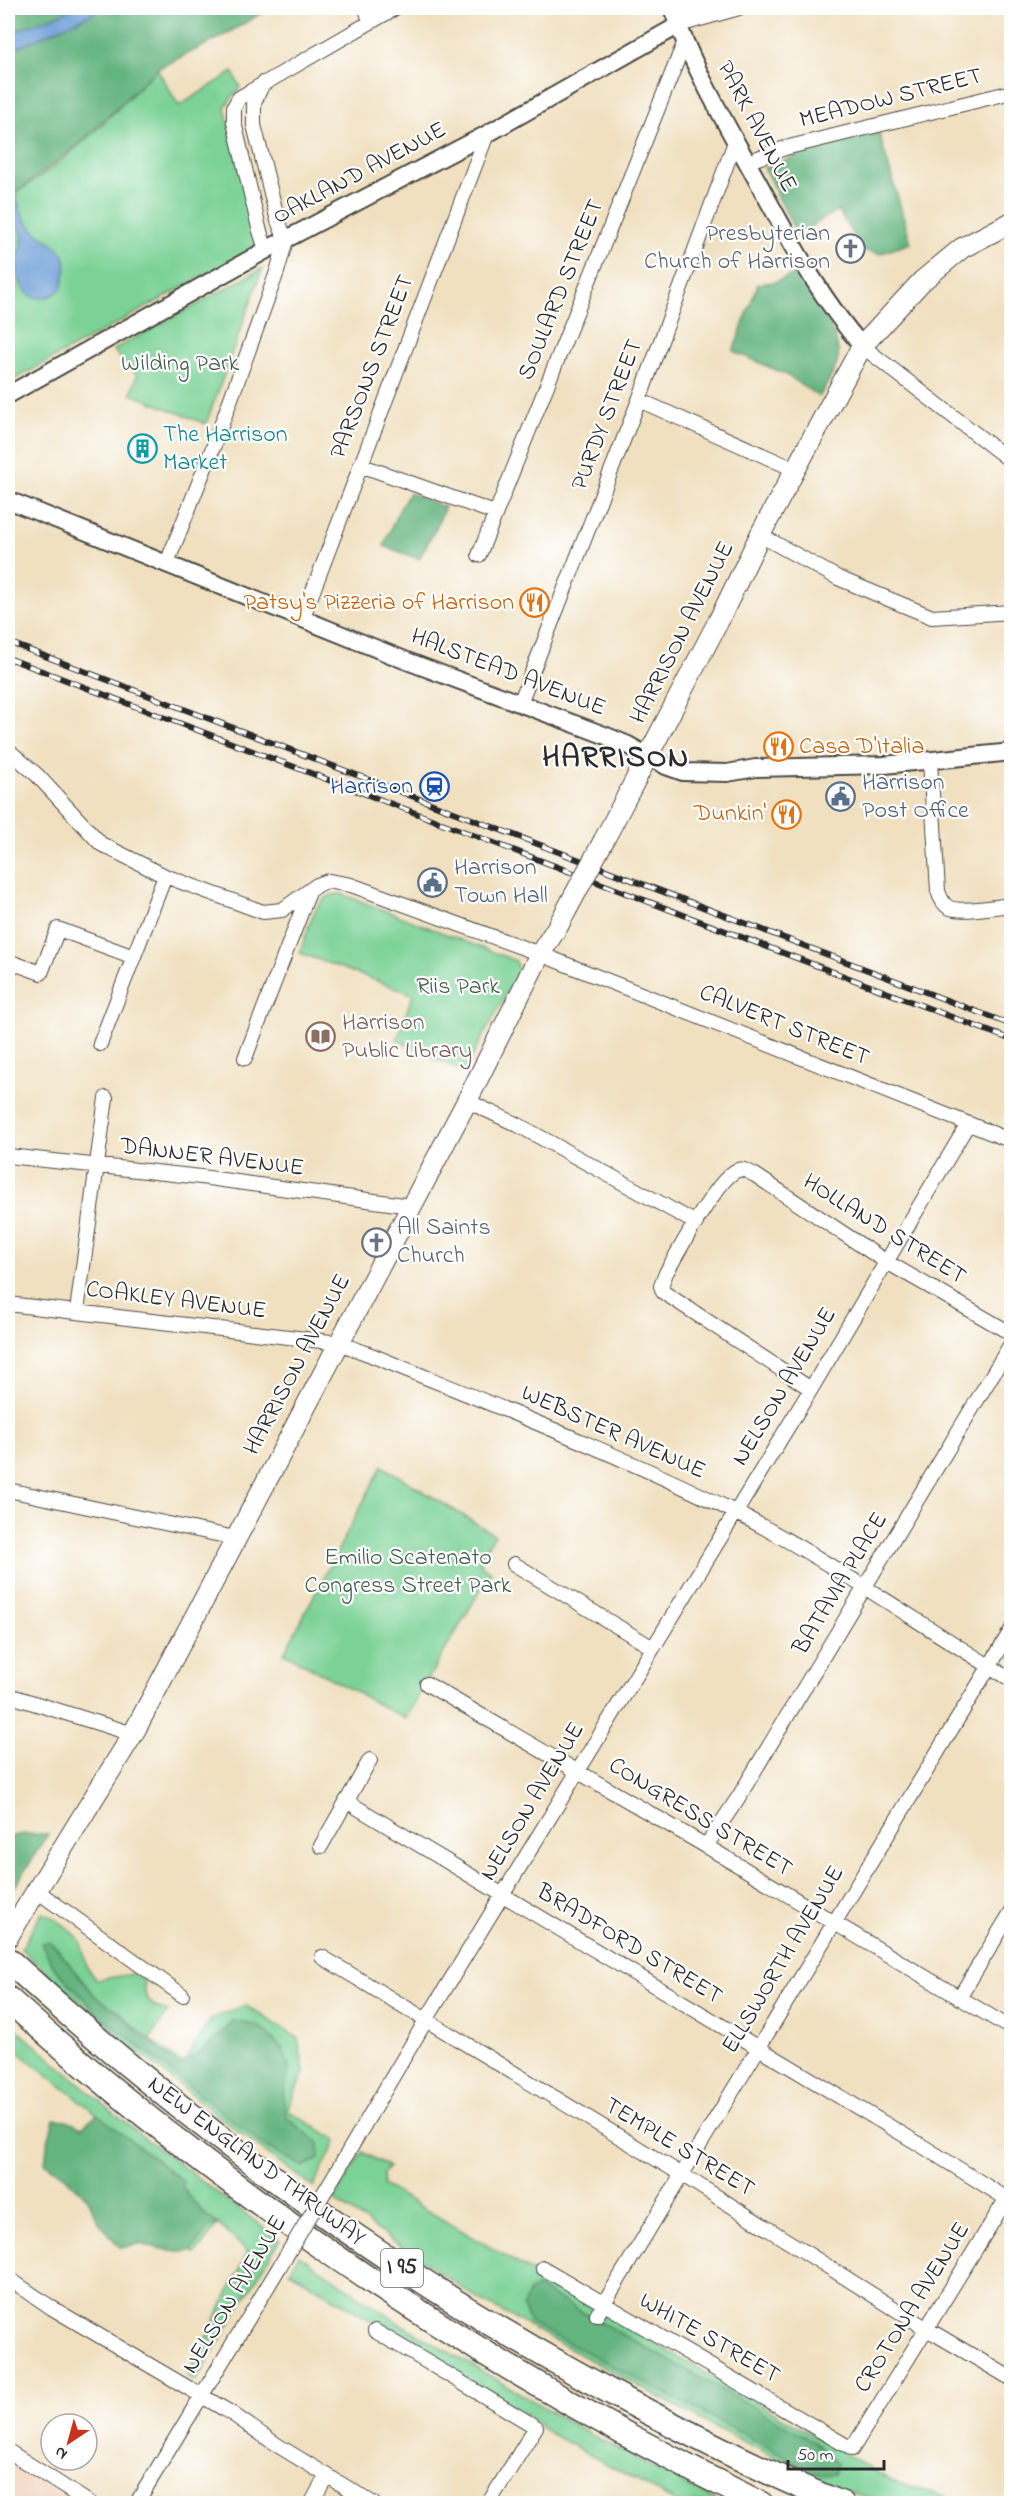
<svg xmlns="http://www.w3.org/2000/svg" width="1019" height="2511" font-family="'Indie Flower',sans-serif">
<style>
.built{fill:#f3d4bf}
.green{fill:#7bd296;stroke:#537e60;stroke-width:1.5}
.forest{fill:#64b47f;stroke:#487055;stroke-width:1.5}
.water{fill:#6d9ed7;stroke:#4c6481;stroke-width:1.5}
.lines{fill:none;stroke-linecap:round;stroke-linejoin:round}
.minor-casing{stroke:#494641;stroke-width:16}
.tertiary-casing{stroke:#494641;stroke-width:20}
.secondary-casing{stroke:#494641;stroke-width:22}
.motorway-casing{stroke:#494641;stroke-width:27}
.minor{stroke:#fff;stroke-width:14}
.tertiary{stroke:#fff;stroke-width:16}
.secondary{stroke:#fff;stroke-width:20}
.motorway{stroke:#fff;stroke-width:24}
.rail-casing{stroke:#2b2b2b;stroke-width:6}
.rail{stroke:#fff;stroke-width:4;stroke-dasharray:11;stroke-linecap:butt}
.minor-bridge-casing{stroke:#494641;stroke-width:16;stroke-linecap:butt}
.secondary-bridge-casing{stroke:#494641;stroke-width:22;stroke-linecap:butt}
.minor-bridge{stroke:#fff;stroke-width:14}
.secondary-bridge{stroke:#fff;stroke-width:20}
.labels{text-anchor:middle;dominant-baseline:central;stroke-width:4.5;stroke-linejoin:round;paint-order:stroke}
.shield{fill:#fff;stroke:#6b6b6b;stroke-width:1.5}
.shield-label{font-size:22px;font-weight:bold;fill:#2b2b2b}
.street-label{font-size:24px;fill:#2b2b2b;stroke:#fff}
.worship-label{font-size:24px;fill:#5b616d;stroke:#fff;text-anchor:end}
.park-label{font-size:24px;fill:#435d4b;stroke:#fff}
.culture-label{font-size:24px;fill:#0d838f;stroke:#fff;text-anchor:start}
.food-label{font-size:24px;fill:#c56008;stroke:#fff;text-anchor:end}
.service-label{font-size:24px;fill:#4e5e75;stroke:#fff;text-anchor:start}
.transit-label{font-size:24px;fill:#164399;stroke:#fff;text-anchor:end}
.education-label{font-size:24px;fill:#785e54;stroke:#fff;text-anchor:start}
.district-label{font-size:30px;font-weight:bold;letter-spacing:1.5px;fill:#2b2b2b;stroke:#fff}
</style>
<rect width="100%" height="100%" fill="#fff"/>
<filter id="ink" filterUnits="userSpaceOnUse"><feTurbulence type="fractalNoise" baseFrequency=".0167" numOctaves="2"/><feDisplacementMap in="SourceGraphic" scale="12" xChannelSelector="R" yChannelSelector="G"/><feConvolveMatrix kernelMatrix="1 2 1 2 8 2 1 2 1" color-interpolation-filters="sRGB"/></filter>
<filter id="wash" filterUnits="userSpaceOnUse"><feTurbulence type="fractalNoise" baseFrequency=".008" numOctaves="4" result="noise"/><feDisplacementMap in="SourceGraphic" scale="24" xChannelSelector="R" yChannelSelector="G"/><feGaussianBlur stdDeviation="1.35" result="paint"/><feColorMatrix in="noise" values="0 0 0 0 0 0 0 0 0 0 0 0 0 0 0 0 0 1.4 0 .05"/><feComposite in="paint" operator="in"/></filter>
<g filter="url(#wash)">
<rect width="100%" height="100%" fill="#f0e0c0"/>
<path class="built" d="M8,2462l66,41h-66z"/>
<path class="green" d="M157,69l22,37 54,-34 7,15 -15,20 31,135 -4,6 -10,7 -234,128v-186c55,-30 105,-83 149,-128z
M263,268l-57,156 -75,-30 6,-19 -24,-25z
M342,894l174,67 2,11 -54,100 -67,-32 16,-46 -113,-41c8,-22 13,-61 42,-59z
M382,1466l113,69 -15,22 2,9 9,6 -86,147 -121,-66z
M42,1913c9,1 34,20 38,28 7,16 2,24 16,39l43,-7 4,2c2,23 2,29 25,37l-18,27 33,25 28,-45 34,-14 53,33 6,34 -17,38 50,30 -24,47 -73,-54 -111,-88 -108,-96z
M8,2022l126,108 146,110 -84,140 -9,-3 61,-125 -30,-28 -23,30 -139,-104 41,-36 -89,-70z
M362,2152l27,15 -6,7v11l509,296 75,22h-78l-50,-14 -130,-65 -229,-124 -146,-100z
M299,2255l100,68 191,111 131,69h-43l-136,-74 -5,-7 -247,-151z"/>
<path class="forest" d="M8,8h262l-47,28 -66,33 -78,75 -58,45 -13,8z
M879,133l32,110 -32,11 -17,-4 -24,-40 -41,25 -33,-67 67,-25z
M798,273c13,21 44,61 40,86 -2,13 -12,26 -19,38l-34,-23 -52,-23 25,-67 16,-2z
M409,493l36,14 -9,21 -17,31 -35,-13 12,-30z
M24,1834h24l-34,54 -6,5v-56z
M49,1942l7,5 41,51 22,13 16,17 45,38 19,-12 35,-33 25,5 24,23 6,18 -6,32 4,19 32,25v16l-16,8 -41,-23 -161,-128 -46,-47 -14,-26z
M97,2114l87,68 -2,5 21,26 15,11 -10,4 -17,23 -14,1 -38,-8 -18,4 -20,-22 -13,-27 -24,-24 -19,-11 2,-19 7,-26 13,1 15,7z
M537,2287l277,154 23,23 -3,10 -13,1 -291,-152 -7,-16 5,-15z"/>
<path class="water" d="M76,8h29l-97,44v-18z
M8,164c8,18 5,35 16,54 20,32 54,19 37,71 -24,22 -46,1 -44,-27 1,-9 8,-18 5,-28 -2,-7 -9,-13 -14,-18z"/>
</g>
<g filter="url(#ink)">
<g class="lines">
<defs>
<path id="minor" d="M366,8l4,14
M679,25l60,-17
M747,162l38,-14 227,-56
M266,250l-7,-22 -25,-106v-15l5,-9 156,-90
M862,346l150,116
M639,400l157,70
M360,465l135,48
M760,535l78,43 94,39 80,-5
M479,555l206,-514
M167,563l47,-118 63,-173 9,-32 -8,-19 -24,-96v-22l9,-20
M303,617l184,-483
M520,703l119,-303 96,-258
M8,750l29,25 64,69 64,32 98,36 19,-2 35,-25 11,-4 23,4 189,69 472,187
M930,761l8,130c2,6 5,13 10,16 12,7 50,-1 64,-2
M8,961l33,12 17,-44 76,28
M100,1044l65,-168
M245,1058l64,-166
M467,1101l51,24 178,98
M8,1156l193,21 210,29
M8,1304l331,39 32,12c122,50 246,98 364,157 96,49 184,112 277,168
M77,1311l29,-213
M811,1389l-148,-97 -2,-6 5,-13c12,-20 52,-97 72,-103 6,-2 12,3 17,5l130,86 127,73
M8,1490l227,48
M514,1564l139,84
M427,1684l279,162 306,183
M8,1695l125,39
M346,1801l573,343 93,58
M321,1846l49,-86
M706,1846l32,-48 274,-456
M37,1891l145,104
M322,1957l359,217 246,155 85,50
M959,1998l53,-87
M334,2176l91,-154 386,-633 157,-265
M543,2268l309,181 160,-259
M8,2278l44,30 179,105 46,32 97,59
M597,2315l415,-686
M375,2331l161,96 -48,77
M8,2451l83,53
M136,2504l144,-238
M311,2504l16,-29"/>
<path id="tertiary" d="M672,8c19,55 48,105 76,156 35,62 66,127 114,182
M8,395l269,-151 210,-110 192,-109
M8,500l399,161 197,74 24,10 38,21 17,6 44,1 29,-5 128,-3 128,-13"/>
<path id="secondary" d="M604,840l115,-220 41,-85 102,-189 60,-65 40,-33 50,-26
M8,1937l125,-203 334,-633 73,-147 18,-28"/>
<path id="motorway" d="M8,1960c189,173 398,324 625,444 68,36 137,71 209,100
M8,1999c226,204 480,371 753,505"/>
</defs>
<use href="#minor" class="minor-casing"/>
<use href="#tertiary" class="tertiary-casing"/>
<use href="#secondary" class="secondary-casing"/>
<use href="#motorway" class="motorway-casing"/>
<use href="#minor" class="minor"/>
<use href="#tertiary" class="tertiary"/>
<use href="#secondary" class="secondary"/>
<use href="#motorway" class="motorway"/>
<defs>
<path id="rail" d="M8,642l1004,383
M8,658l1004,382"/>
</defs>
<use href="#rail" class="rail-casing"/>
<use href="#rail" class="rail"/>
<defs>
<path id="minor-bridge" d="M280,2266l54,-90"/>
<path id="secondary-bridge" d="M558,926l46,-86"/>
</defs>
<use href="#minor-bridge" class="minor-bridge-casing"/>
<use href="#secondary-bridge" class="secondary-bridge-casing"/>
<use href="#minor-bridge" class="minor-bridge"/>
<use href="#secondary-bridge" class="secondary-bridge"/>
</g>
</g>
<defs>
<symbol id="church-ring" viewBox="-11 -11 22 22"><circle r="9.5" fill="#fff" stroke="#6b7280" stroke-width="1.5"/><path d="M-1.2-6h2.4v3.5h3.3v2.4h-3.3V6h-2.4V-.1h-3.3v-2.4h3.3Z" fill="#6b7280"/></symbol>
<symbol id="building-ring" viewBox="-11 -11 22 22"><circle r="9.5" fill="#fff" stroke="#0f9aa8" stroke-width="1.5"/><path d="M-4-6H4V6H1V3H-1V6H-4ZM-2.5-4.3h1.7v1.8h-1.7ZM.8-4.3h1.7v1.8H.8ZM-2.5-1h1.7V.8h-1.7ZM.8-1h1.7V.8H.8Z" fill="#0f9aa8"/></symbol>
<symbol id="restaurant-ring" viewBox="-11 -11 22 22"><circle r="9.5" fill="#fff" stroke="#e8710a" stroke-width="1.5"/><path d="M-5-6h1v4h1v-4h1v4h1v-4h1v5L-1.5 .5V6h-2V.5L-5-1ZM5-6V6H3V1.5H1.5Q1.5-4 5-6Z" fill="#e8710a"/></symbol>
<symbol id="station-ring" viewBox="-11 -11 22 22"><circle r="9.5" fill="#fff" stroke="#1a4fb4" stroke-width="1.5"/><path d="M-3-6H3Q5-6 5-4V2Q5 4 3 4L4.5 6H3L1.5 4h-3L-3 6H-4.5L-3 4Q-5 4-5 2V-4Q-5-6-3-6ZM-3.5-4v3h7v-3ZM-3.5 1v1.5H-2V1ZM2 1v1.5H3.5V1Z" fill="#1a4fb4"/></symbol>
<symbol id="civic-ring" viewBox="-11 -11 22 22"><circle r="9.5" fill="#fff" stroke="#5c6f8a" stroke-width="1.5"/><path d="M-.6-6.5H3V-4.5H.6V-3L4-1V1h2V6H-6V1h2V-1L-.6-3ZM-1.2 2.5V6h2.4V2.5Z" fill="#5c6f8a"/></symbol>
<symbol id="library-ring" viewBox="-11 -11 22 22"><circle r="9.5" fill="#fff" stroke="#8d6e63" stroke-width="1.5"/><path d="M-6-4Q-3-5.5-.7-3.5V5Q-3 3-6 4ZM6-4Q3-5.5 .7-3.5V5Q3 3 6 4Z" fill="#8d6e63"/></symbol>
</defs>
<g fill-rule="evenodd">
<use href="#church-ring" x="834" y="232" width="33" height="33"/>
<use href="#building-ring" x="126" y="432" width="33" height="33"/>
<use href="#restaurant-ring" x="518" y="586" width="33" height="33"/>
<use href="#restaurant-ring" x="762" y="730" width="33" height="33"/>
<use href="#station-ring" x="418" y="770" width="33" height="33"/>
<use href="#civic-ring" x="824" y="780" width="33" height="33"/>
<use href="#restaurant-ring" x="770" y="798" width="33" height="33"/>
<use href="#civic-ring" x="416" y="866" width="33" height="33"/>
<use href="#library-ring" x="304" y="1020" width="33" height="33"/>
<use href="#church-ring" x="360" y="1226" width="33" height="33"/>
</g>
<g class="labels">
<rect class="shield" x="381" y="2249" width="42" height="38" rx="4.5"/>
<g class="shield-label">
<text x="402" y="2268">I 95</text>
</g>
<g class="street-label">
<text transform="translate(891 99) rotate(-14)">MEADOW STREET</text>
<text transform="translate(756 127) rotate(62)">PARK AVENUE</text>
<text transform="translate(360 174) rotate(-28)">OAKLAND AVENUE</text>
<text transform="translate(562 290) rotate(-68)">SOULARD STREET</text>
<text transform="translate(373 367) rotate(-69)">PARSONS STREET</text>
<text transform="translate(608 415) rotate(-69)">PURDY STREET</text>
<text transform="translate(683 633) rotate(-63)">HARRISON AVENUE</text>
<text transform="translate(508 673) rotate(21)">HALSTEAD AVENUE</text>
<text transform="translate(784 1026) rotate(22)">CALVERT STREET</text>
<text transform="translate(212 1158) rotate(7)">DANNER AVENUE</text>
<text transform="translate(884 1230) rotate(32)">HOLLAND STREET</text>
<text transform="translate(176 1301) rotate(7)">COAKLEY AVENUE</text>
<text transform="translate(298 1365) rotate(-62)">HARRISON AVENUE</text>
<text transform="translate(785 1387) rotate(-59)">NELSON AVENUE</text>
<text transform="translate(613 1433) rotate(24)">WEBSTER AVENUE</text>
<text transform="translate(841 1584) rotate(-59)">BATAVIA PLACE</text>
<text transform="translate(533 1802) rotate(-59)">NELSON AVENUE</text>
<text transform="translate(700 1818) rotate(31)">CONGRESS STREET</text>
<text transform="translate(629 1945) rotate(31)">BRADFORD STREET</text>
<text transform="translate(784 1960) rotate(-59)">ELLSWORTH AVENUE</text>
<text transform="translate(679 2148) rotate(31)">TEMPLE STREET</text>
<text transform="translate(256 2162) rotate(37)">NEW ENGLAND THRUWAY</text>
<text transform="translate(235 2295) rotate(-59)">NELSON AVENUE</text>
<text transform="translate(913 2308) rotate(-58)">CROTONA AVENUE</text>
<text transform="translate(709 2339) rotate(30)">WHITE STREET</text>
</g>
<g class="worship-label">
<text x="830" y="234">Presbyterian<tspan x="830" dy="28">Church of Harrison</tspan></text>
<text x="397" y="1228" text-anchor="start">All Saints<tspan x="397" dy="28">Church</tspan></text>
</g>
<g class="park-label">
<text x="180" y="364">Wilding Park</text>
<text x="458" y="987">Riis Park</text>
<text x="408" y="1558">Emilio Scatenato<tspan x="408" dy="28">Congress Street Park</tspan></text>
</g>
<g class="culture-label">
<text x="163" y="435">The Harrison<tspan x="163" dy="28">Market</tspan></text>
</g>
<g class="food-label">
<text x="514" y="603">Patsy's Pizzeria of Harrison</text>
<text x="799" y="747" text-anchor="start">Casa D'Italia</text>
<text x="766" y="814">Dunkin'</text>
</g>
<g class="service-label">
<text x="862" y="783">Harrison<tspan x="862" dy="28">Post Office</tspan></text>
<text x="454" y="868">Harrison<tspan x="454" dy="28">Town Hall</tspan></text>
</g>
<g class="transit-label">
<text x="413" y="787">Harrison</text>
</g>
<g class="education-label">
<text x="342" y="1023">Harrison<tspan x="342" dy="28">Public Library</tspan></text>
</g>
<g class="district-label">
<text x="616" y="759">HARRISON</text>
</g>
</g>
<rect width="1019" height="2511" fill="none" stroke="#fff" stroke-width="30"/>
<g transform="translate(69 2442) rotate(216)"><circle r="28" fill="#ffffff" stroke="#aaaaaa" stroke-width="1.5"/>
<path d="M0-4.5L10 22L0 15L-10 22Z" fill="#c8321e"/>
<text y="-9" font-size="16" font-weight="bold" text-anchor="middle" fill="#2b2b2b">N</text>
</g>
<path d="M788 2460v9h96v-9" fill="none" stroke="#2b2b2b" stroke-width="3"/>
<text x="797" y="2460" font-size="18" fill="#2b2b2b" stroke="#ffffff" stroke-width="4.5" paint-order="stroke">50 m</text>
</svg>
